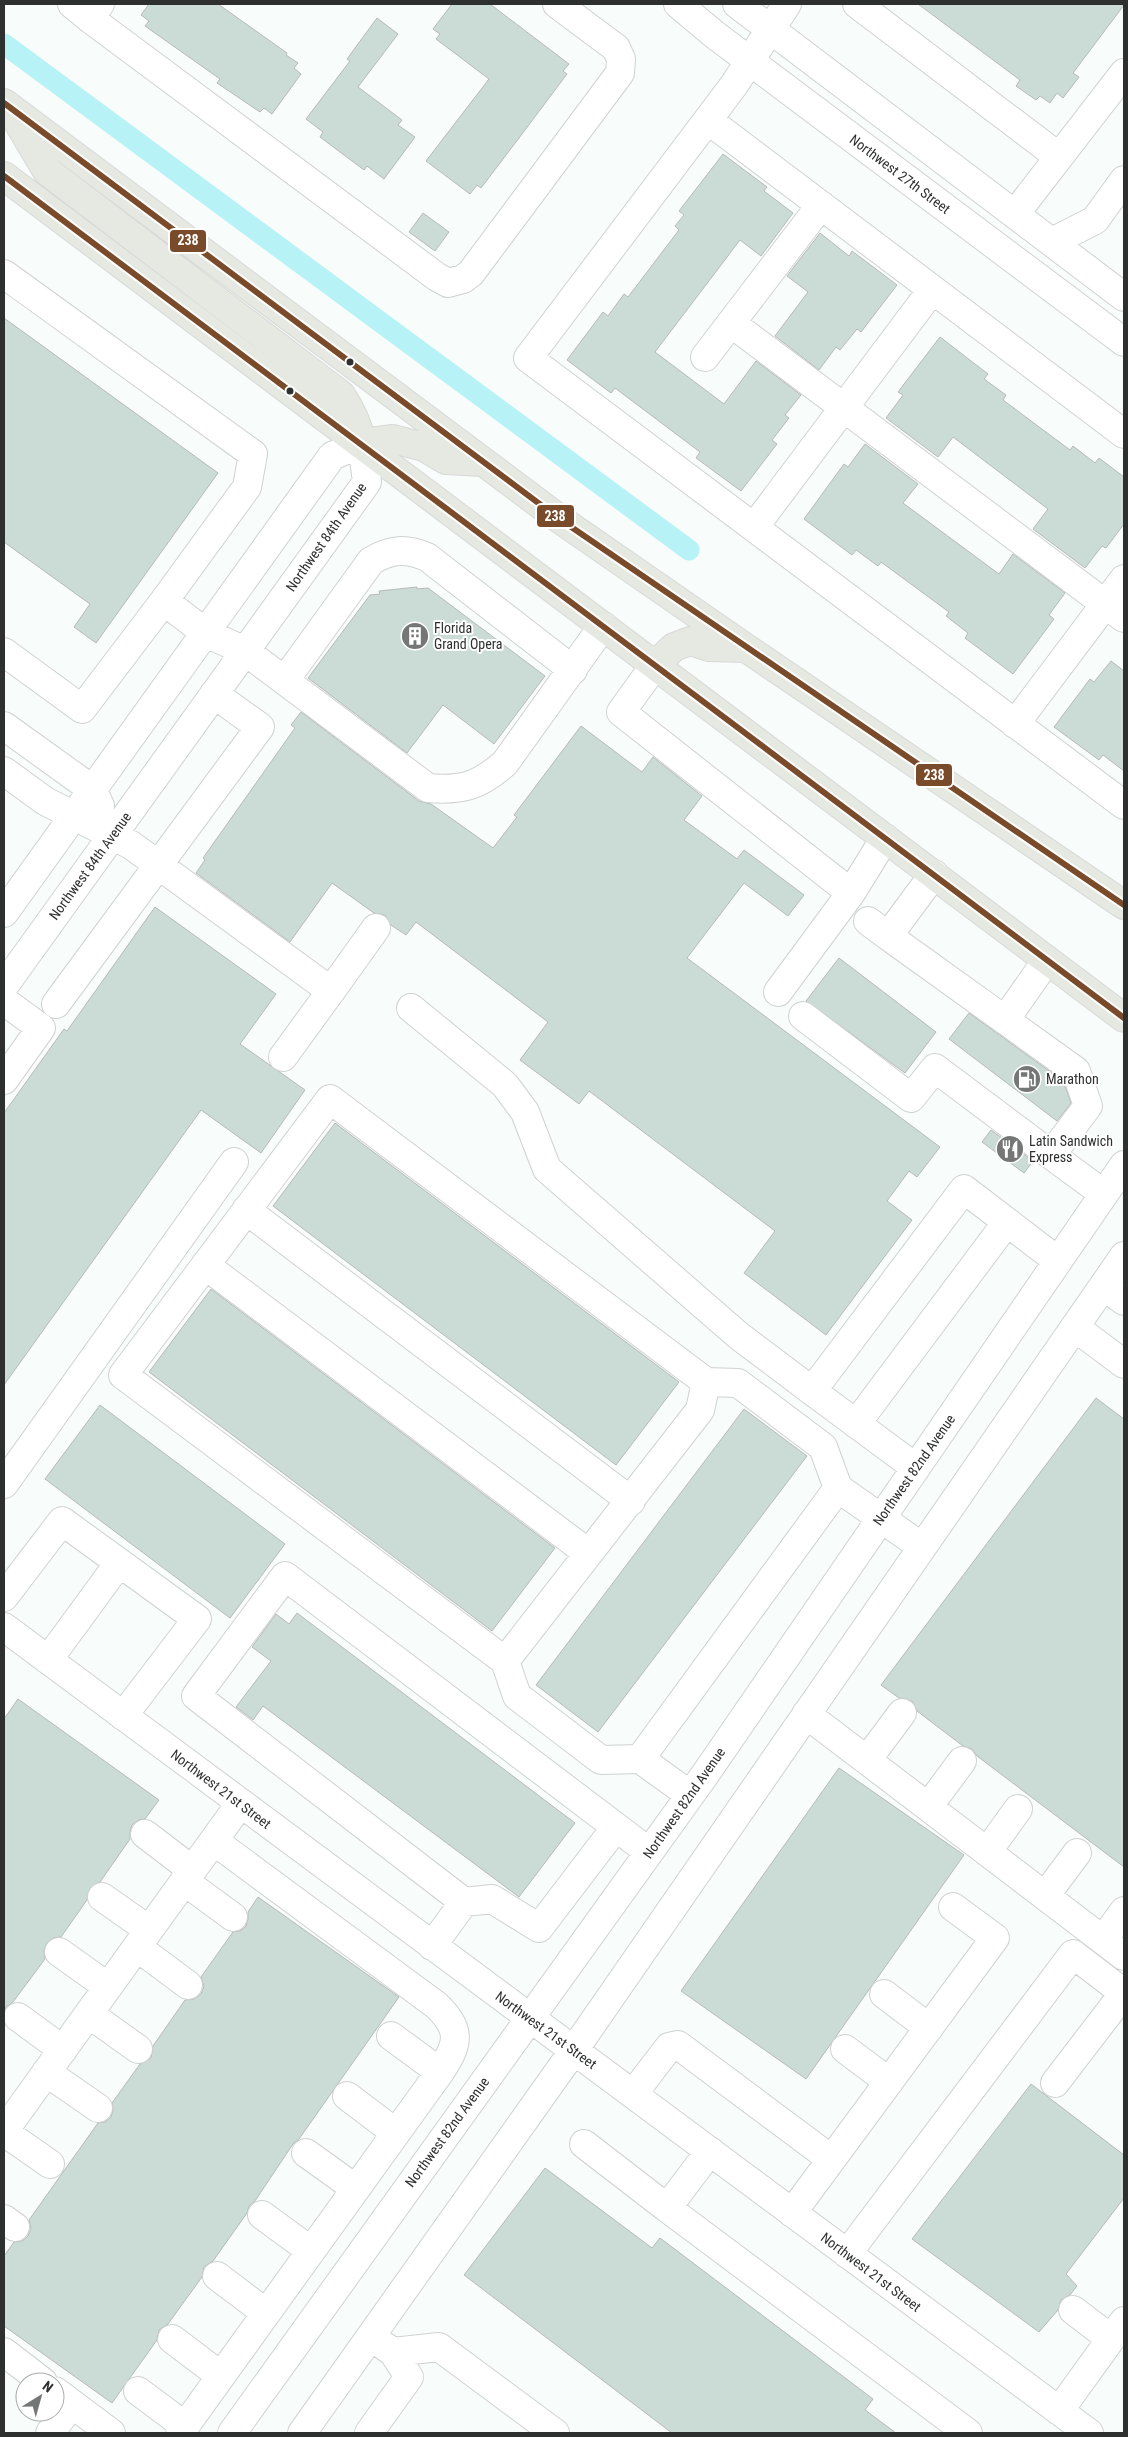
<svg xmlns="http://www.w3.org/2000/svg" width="1128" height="2437" font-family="'Roboto Condensed',sans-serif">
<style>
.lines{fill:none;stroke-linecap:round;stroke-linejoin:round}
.canal{stroke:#b6f2f6;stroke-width:21}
.building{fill:#cbdcd7;stroke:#b7b9b9}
.minor-casing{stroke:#cfd2d0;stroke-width:30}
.major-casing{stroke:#d7d9d8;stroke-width:30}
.minor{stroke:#fefffe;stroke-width:28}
.major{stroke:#e5e9e1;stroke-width:28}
.bus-1-casing{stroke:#fff;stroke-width:10}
.bus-1{stroke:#7a4b2a;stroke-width:6}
.bus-dot{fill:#2e302f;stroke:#fff;stroke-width:2}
.labels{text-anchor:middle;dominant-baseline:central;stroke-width:4;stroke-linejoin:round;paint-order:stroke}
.street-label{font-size:14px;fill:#2e302f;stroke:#fff}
.poi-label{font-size:14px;fill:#2e302f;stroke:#fff;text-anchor:start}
.line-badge{stroke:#fff;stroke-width:2}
.badge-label{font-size:14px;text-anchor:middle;font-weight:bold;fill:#fff}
</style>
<rect width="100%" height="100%" fill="#f8fcfa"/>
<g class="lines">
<path class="canal" d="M4,44l685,506"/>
</g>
<path class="building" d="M149,4h69l69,49 -1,2 12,8 -4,5 7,6 -29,40 -8,-6 -4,4 -43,-29 3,-4 -75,-53 4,-5 -8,-6z
M452,4h38l79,60 -6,7 4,3 -48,64 -38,50 -4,-3 -7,9 -44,-33 63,-82 -53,-40 4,-5 -7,-5z
M918,4h206v1l-51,68 6,4 -16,21 -6,-5 -7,10 -10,-7 -4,4 -20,-14 4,-6z
M377,18l21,16 -40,53 44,33 -4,5 17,12 -31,42 -17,-13 -3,4 -44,-33 3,-5 -17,-13 44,-58 -3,-2z
M723,154l44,33 -3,4 29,22 -32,43 -21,-16 -85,112 69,52 32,-43 45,34 -16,20 4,3 -17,22 5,4 -36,47 -45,-33 4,-6 -85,-64 -4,5 -44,-33 36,-48 5,4 16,-22 4,3 51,-67 -4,-4 9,-11 -5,-4z
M423,213l26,19 -14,19 -26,-19z
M820,233l29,23 3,-5 45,34 -36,47 -4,-3 -17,21 -4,-3 -17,23 -44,-34 33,-44 -21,-16z
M4,318l214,155 -122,170 -22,-16 16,-23 -86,-62z
M940,337l48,37 -4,5 22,16 -3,5 67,50 3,-4 22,17 4,-5 25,19v47l-18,24 -4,-2 -17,22 -52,-39 15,-20 -95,-72 -15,20 -52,-39 17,-23 -5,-3z
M865,444l53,40 -15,19 96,71 14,-20 52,39 -16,22 5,4 -41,55 -48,-36 3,-5 -22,-17 3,-4 -68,-50 -3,4 -22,-16 -4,5 -48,-36 40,-55 4,3z
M417,587v2l11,-1 117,88 -51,68 -51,-39 -36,48 -99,-75 62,-83 10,-1 -1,-3z
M1111,661l13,10v100l-21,-16 -4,5 -45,-33 36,-48 4,3z
M301,712l118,89 12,3 62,44 24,-31 -3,-2 67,-89 61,46 11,-15 5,4 44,35 -18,24 53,39 7,-9 60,45 -16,21 -44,-33 -57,75 253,189 -23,30 -8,-6 -22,30 25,19 -86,115 -82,-62 31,-42 -186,-140 -10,13 -59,-44 28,-38 -132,-100 -10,13 -15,-10 -6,-10 -11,-2 -42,-30 -42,59 -94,-69 9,-13 -2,-2 92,-130 -4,-3z
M155,907l121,87 -36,50 65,46 -44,63 -60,-43 -197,275v-272l60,-84 3,2z
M839,958l97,74 -31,41 -99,-72z
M969,1013l83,60 -1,3 14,10 6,17 -14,18 -108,-82z
M335,1123l344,259 -63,83 -343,-259z
M991,1130l42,31 -9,12 -42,-31z
M211,1289l344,259 -63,83 -343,-259z
M1096,1398l28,21v448l-147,-111 -5,-7 -9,-3 -46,-35 -5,-10 -13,-3 -18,-13z
M100,1405l185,139 -55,74 -185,-139z
M744,1409l63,47 -209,276 -62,-47z
M297,1613l278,210 -56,74 -256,-191 -10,14 -17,-13 35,-46 -19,-14 24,-33 13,10z
M18,1699l141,101 -14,19 -6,1 -7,5 -2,7v7l-30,43 -10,6 -3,12 -26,37 -8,1 -6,5 -3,7 1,9 -32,43 -7,5 -2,5v-293z
M839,1768l125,87 -158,224 -125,-88z
M258,1897l141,100 -100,142 -6,5 -38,57 -6,5 -2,7 -34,48 -9,6 -2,10 -34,47 -9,6 -2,10 -45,63 -108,-77v-70l10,-14 8,-1 6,-5 3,-8 -2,-8 69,-97 7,-1 6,-5 2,-7 -1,-7 28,-39 11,-6 2,-12 32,-46 9,-1 7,-5 3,-8 -3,-9 32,-45 7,-1 6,-5 2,-7v-7z
M1031,2084l93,71v43l-58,76 11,12 -7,9 -9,5 -3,10 -19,22 -127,-93z
M545,2168l107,80 8,-10 213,161 -8,11 31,23h-224l-208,-158z"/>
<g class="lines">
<defs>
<path id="minor" d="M72,4l17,14
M100,4l-11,14 348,259 11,6 15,-4 8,-6 149,-200 1,-14 -5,-11 -59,-44
M678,4l37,31 409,307
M737,4l387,293
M787,4l-53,81 -206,273 596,447
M857,4l202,153
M708,120l416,314
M1015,214l109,-141
M1052,242l43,-22 29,-40
M4,274l249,180 -6,33 -83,114 42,32 39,18 183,137c34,3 51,-2 77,-25l98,-137
M731,323l393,295
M705,357l116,-152
M755,526l177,-236
M4,652l78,57 82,-108
M655,665l-34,47 230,181 -73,99
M285,680l86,-119c20,-12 35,-13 56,-4l146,113
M1015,724l109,-145
M4,726l89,64 7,16
M4,771l41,30 86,44 200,146 45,-63
M851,893l34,-55
M4,913l328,-457 30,-13 5,39 -363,504
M868,921l20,15
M4,1001l37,27 -37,52
M56,1004l204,-277 -46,-33
M411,1008l94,77 20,27 22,57 192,167 73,55
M803,1016l108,82 24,-30 116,87 37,-49 -12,-35 -188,-135 46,-62
M1005,1020l42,-60
M283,1057l48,-66
M1051,1155l53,39
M246,1210l385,291
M205,1265l383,288
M1104,1286l20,15
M1076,1328l48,36
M856,1424l151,-202
M916,1468l-104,-77 152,-202 94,72
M4,1484l230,-322
M4,1597l58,-76 135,98 -74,97
M4,1627l1085,806
M48,1660l71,-97
M505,1661l195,-251 6,-28
M806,1714l318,242
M640,1759l198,-271
M867,1760l35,-47
M690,1795l-50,-36 -39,1 -84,-64 -12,-35 -382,-286 207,-276 376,283 32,1 85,64 15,41 84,59
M928,1807l34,-46
M145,1834l47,36
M987,1852l31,-43
M184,1881l49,36
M1045,1896l32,-43
M102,1897l47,33
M464,1902l28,-3 47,29 77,-101
M1103,1940l21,-29
M432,1946l32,-44 -268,-206 89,-120 364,276
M137,1947l51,38
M59,1952l49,35
M884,1994l45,34
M89,2014l49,35
M18,2017l45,33
M391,2036l49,36
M845,2049l44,33
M46,2072l52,36
M1055,2083l69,-90
M633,2094l36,-47 9,-2 153,114
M347,2096l49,37
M4,2131l236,-327
M4,2132l46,32
M584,2144l83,64 43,-57
M306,2153l50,36
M667,2208l301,225
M792,2213l203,-275 -42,-31
M262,2215l49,36
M4,2219l11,8
M847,2254l226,-300 51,39
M217,2276l49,37
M1073,2310l38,29
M371,2337l22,15 46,-5 116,86
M172,2339l49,37
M4,2352l39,30
M55,2391l56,42
M138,2391l47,35
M1059,2411l65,-90
M50,2433l22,-29
M180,2433l260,-361c18,-27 23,-42 -4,-67l-222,-164
M232,2433l472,-657 420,-611
M302,2433l272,-383 550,-794
M369,2433l40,-56 -16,-25"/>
<path id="major" d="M4,103l557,417 185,128 378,257
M15,117l32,54 294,224c11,16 17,30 21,48
M4,176l1120,842
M362,443l31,-4 31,8 22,13 37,2
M655,665l19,-18 16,-6 19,6 37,1"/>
</defs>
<use href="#minor" class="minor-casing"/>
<use href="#major" class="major-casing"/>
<use href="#minor" class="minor"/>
<use href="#major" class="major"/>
<defs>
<path id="bus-1" d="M4,103l557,417 563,385
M4,176l1120,842"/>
</defs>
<use href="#bus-1" class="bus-1-casing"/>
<use href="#bus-1" class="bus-1"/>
</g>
<defs>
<symbol id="building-disc" viewBox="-11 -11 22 22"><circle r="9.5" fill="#757776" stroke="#fff"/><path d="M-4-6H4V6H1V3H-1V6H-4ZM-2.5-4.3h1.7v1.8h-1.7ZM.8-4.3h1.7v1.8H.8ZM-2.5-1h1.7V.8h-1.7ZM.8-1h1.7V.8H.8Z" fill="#fff"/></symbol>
<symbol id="fuel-disc" viewBox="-11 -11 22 22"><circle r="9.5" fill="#757776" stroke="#fff"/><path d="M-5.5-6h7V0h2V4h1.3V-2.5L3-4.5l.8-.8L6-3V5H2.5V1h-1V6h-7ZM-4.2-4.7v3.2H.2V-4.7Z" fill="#fff"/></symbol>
<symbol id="restaurant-disc" viewBox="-11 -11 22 22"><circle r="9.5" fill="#757776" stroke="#fff"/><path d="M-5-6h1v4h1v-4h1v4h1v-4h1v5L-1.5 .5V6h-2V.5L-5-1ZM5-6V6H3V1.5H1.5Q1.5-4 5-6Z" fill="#fff"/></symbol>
</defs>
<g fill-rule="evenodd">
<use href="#building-disc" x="399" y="620" width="32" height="32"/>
<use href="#fuel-disc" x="1011" y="1063" width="32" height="32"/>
<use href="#restaurant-disc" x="994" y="1133" width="32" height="32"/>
</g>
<g class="bus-dot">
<circle cx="350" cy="362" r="4.5"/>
<circle cx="290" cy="391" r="4.5"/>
</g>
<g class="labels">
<g class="street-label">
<text transform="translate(900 174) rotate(37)">Northwest 27th Street</text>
<text transform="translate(326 537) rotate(-55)">Northwest 84th Avenue</text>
<text transform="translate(90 866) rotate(-54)">Northwest 84th Avenue</text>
<text transform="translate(914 1470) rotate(-55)">Northwest 82nd Avenue</text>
<text transform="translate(221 1789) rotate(37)">Northwest 21st Street</text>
<text transform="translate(684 1803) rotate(-55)">Northwest 82nd Avenue</text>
<text transform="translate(546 2030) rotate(36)">Northwest 21st Street</text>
<text transform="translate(447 2132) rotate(-54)">Northwest 82nd Avenue</text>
<text transform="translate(871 2272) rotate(37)">Northwest 21st Street</text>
</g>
<g class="poi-label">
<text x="434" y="628">Florida<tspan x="434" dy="16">Grand Opera</tspan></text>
<text x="1046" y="1079">Marathon</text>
<text x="1029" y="1141">Latin Sandwich<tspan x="1029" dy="16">Express</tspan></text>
</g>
</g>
<g class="line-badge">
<rect x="169" y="229" width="38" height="24" rx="5" fill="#7a4b2a"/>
<rect x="536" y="504" width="39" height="24" rx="5" fill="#7a4b2a"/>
<rect x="915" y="763" width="38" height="24" rx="5" fill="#7a4b2a"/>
</g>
<g class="badge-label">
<text x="188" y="245">238</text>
<text x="555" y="521">238</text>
<text x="934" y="780">238</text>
</g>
<rect width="1128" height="2437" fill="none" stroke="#2e302f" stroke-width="10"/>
<g transform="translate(40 2397) rotate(37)"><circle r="24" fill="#ffffff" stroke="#abacac"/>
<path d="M0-4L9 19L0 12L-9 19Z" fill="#757776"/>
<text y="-8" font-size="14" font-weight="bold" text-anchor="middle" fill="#2e302f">N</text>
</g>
</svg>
